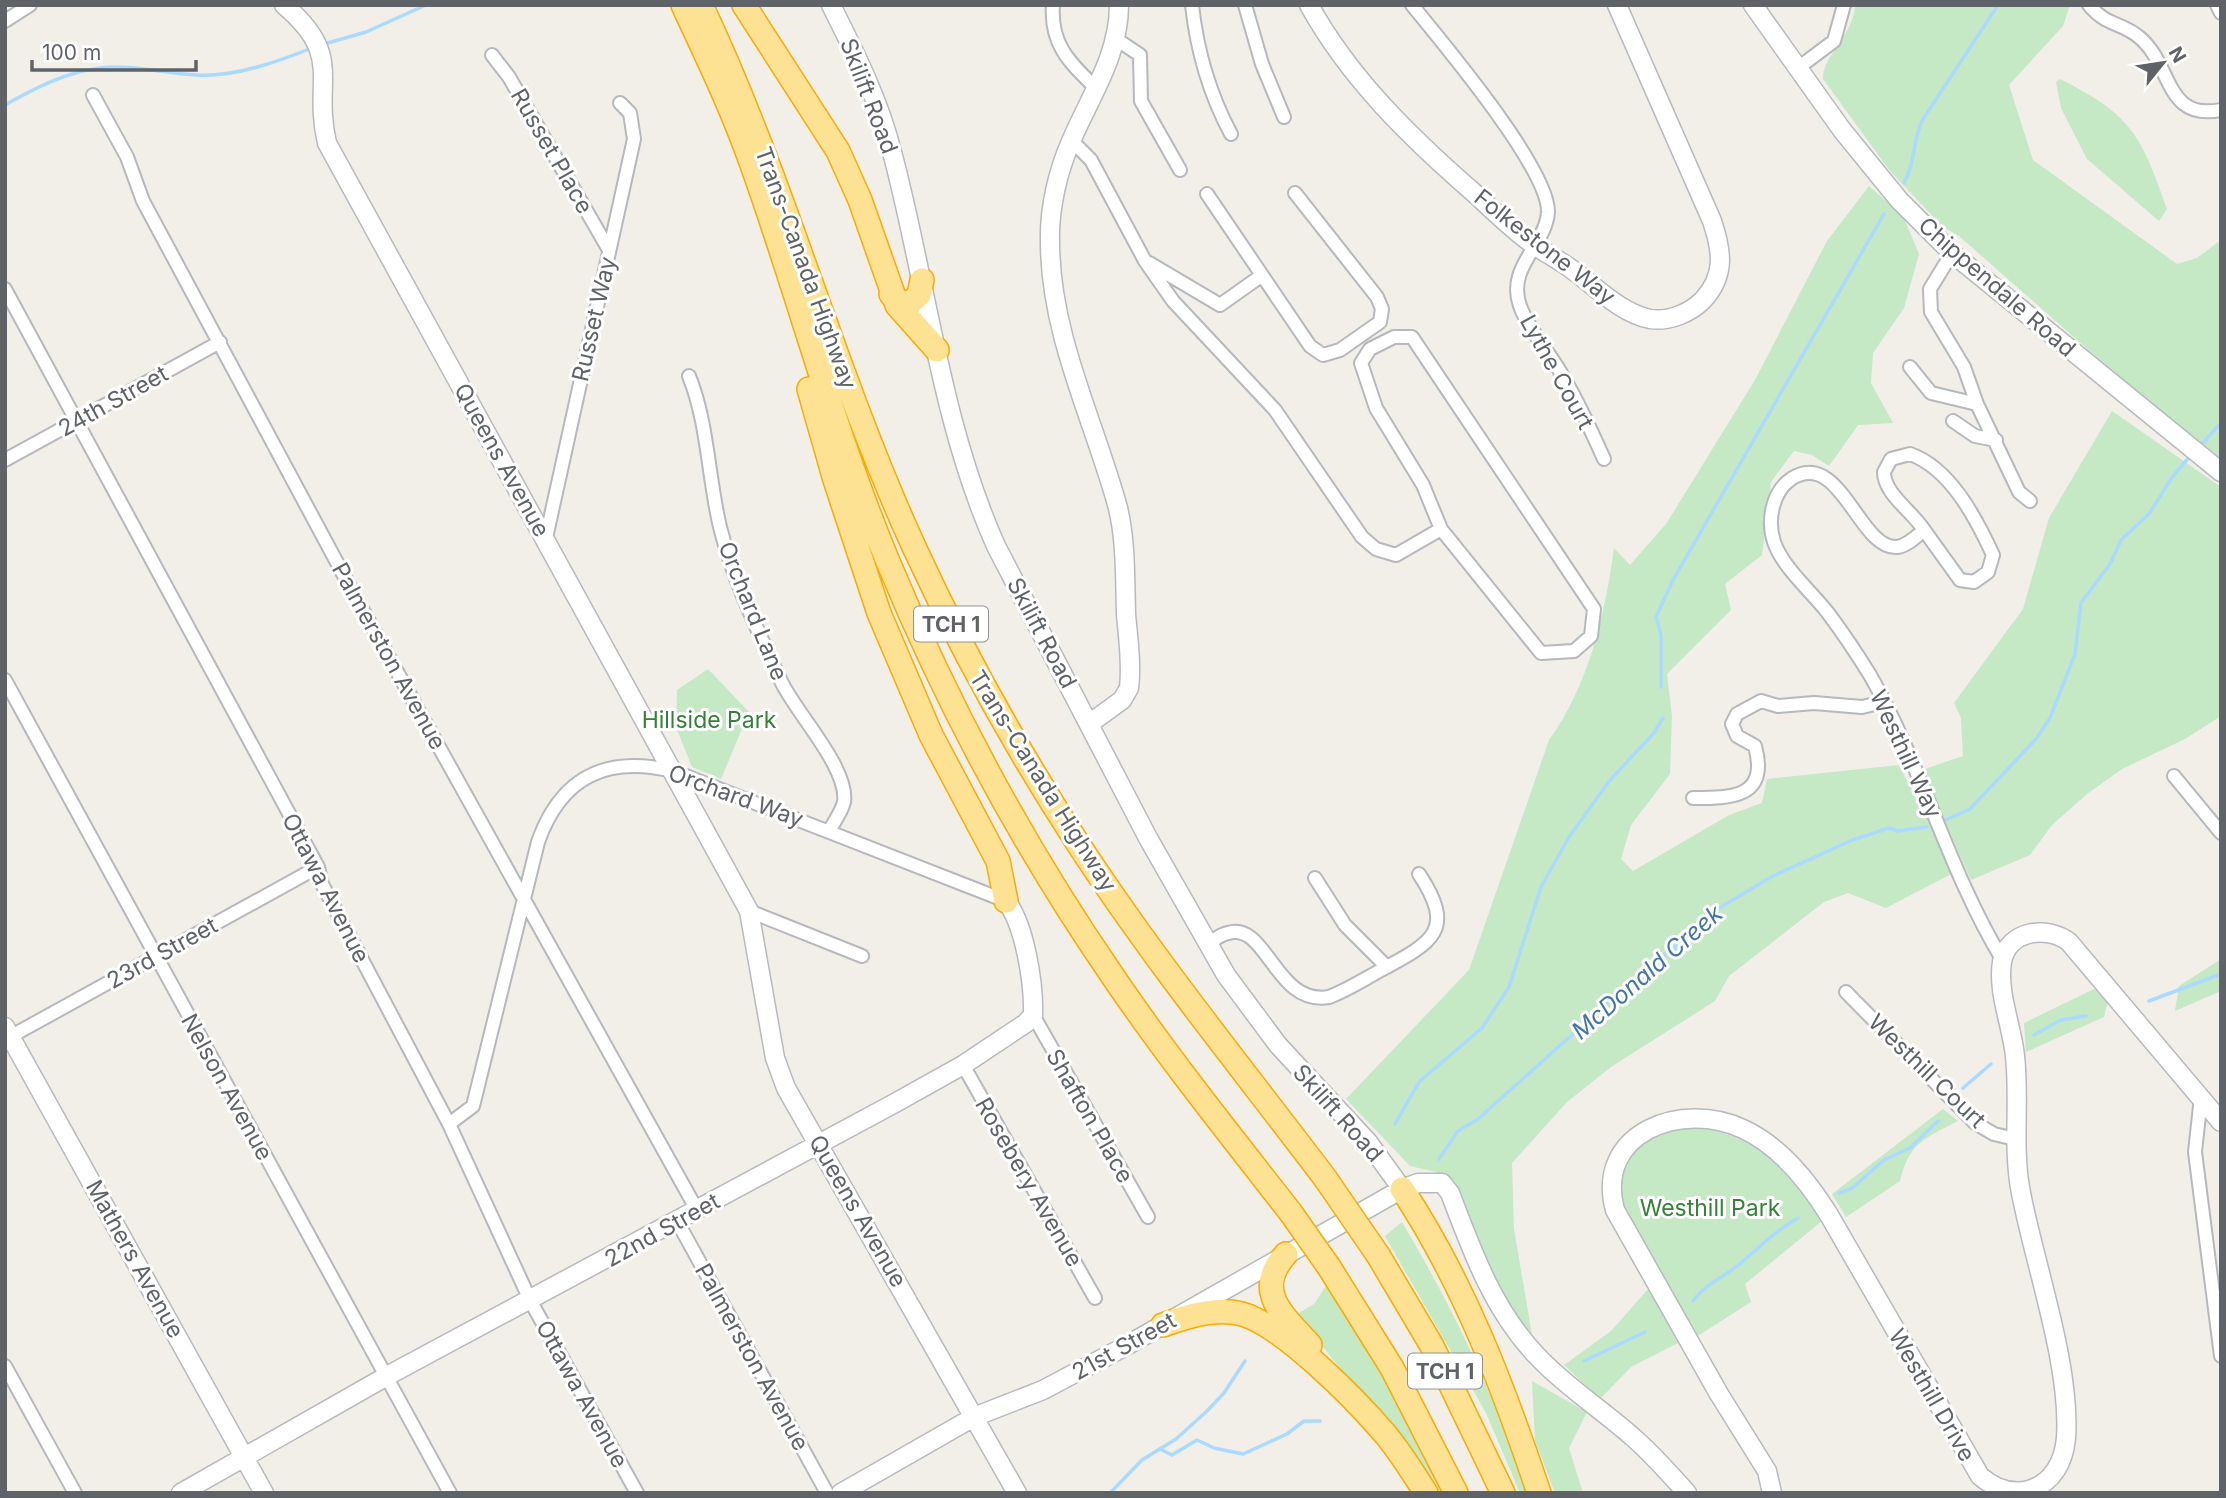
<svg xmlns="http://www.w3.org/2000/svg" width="2226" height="1498" font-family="Inter,sans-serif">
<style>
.green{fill:#c5e8c5}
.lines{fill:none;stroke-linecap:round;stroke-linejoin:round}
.stream{stroke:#aadaff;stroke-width:3.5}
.street-casing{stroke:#b5b8bc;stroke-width:16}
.secondary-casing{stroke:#b6babf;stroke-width:21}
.highway-casing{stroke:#f9ab00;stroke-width:26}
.street{stroke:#fff;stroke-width:12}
.secondary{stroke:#fff;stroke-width:18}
.highway{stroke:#fde293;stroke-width:23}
.highway-bridge-casing{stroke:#f9ab00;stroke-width:26;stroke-linecap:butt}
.highway-bridge{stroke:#fde293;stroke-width:23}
.labels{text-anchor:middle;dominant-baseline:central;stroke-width:6;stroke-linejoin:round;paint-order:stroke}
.shield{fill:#fff;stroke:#8f9295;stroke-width:2}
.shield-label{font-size:21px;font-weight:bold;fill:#5f6368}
.street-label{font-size:23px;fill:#5f6368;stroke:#fff}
.park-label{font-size:23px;fill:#348238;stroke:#fff}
.water-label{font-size:24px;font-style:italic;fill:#4174aa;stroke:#fff}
</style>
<rect width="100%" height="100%" fill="#f1efe8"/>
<path class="green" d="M1855,5h215l-7,21 -54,59 24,75 144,104 20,-6 24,-18v218l-89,-70 -173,-152 -16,-9 -53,-56 -67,-92c-1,-23 31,-44 32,-74z
M2060,79c72,36 81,56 107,130l-8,12 -72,-62 -26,-51 -5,-26z
M1869,186l34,30 16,38 -15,54 -31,45 -2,30 22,40 -35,2 -29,41 -17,-11 -18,-4 -23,31 -9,73 -37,29 6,26 -64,64 5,42 -2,58 -39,51 -10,34 12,12 96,-56 33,-12 5,-24 132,-14 56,107 -69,36 -38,-15 -24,9 -95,74 -14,25 -104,66 -44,35 -55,61 2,66 18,106 -26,-30 -47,-111 -14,-20 -35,-8 -64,-67 123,-129 80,-230c40,-55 56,-126 65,-192l16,17 36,-41 89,-144 72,-139z
M2112,411l109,76v229l-36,23 -63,30 -35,25 -35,31 -22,30 -59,25 -49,-110 41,-14 -2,-38 -7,-15 69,-94 26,-91z
M708,669l41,43 -28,67 -29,-12 -16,-40 1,-37z
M2221,959v32l-46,20 4,-25z
M2098,987l10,12 -4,18 -78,35 -2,-29z
M1943,1109l15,12c-33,17 -49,22 -58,60l-54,36 -14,-23z
M1694,1127c64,7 94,44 128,94l-77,63 6,18 -55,35 -73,-130c-8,-54 20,-74 71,-80z
M1402,1222c51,86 94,175 124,271h-6l-34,-80 -101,-177z
M1326,1286l65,97 55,110h-16l-25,-42 -108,-137 17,-10z
M1649,1288l29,55 -47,24 -31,32 -36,-34 47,-34z
M1532,1381l55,31 -18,36 14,45h-28l-20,-52z"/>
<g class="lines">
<path class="stream" d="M328,43l38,-11 60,-27
M5,105c30,-17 61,-33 95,-37 32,-4 65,6 97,7 38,2 80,-13 115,-27
M1904,183c12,-21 8,-43 19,-64l75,-114
M2199,447l22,-24
M1661,687v-52l-5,-18 17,-37 211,-366
M1943,821l27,-12 66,-70 14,-21 25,-64 6,-51 29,-39 11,-24 28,-26 24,-38 18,-21
M2149,1001l72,-27
M2034,1035l27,-15 25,-4
M1963,1088l28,-24
M1395,1124l24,-42 63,-54 27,-41 32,-100 28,-50 41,-57 44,-47 9,-15
M1439,1159l19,-28 20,-12 173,-155 33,-23 32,-31 57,-34 77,-35 39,-13 8,3 30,-4
M1839,1193l12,-4 33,-29 26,-12 28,-27
M1693,1301c13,-18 32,-24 48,-38 22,-19 32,-30 57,-45
M1584,1361l61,-29
M1160,1449l12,6 25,-15 17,8 29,6 44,-20 17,-13h16
M1110,1493l32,-33 34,-21 30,-27 18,-19 21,-32"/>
<defs>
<path id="street" d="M1053,5c-3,40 17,58 44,84
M1192,5c5,46 17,88 39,129
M1245,5l17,59 22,53
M1412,5c31,38 137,164 136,207 -2,33 -42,55 -28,94 9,24 28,45 41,67 17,28 30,57 43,86
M2089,5c17,21 32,17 50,32 34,28 25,84 82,73
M2217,5l4,8
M5,21l25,-16
M1116,39l24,16 1,46 39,69
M492,55l17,22 100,173
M1798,68l36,-27 10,-36
M93,95l34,62 16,44 213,397 341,612
M1071,140l20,20 54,101 28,40 102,109 87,127 14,12 20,6 45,-26
M1207,194l103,152 13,9 17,-5 40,-28 2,-13 -5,-12 -82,-104
M1952,253l-22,36 1,23 33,55 13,37 42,88 11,9
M1149,263l71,42 41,-29
M5,289l313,578 4,17 127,240 82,178 106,191
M1394,337h18l182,272 -3,27 -17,15 -33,2 -100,-124 -18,-44 -47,-77 -15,-45 9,-14z
M1910,367l21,26 46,11
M689,376c19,47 19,101 31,151 13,53 38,104 61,154 14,31 68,87 63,121 -2,9 -10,20 -15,29
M1953,421l22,15 21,4
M5,460l215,-118
M1924,530l36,50 14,2 14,-10 5,-17c-17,-37 -43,-87 -83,-101l-19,5 -7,13c0,22 28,39 40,58 -7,6 -17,16 -27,17 -38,3 -57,-100 -106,-68 -19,13 -24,42 -17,63 9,26 37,49 54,71 15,20 29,41 42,62 52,91 78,195 132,284
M546,538l88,-399 -4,-26 -10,-10
M5,680l445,813
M2174,776l47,57
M1693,798c39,0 76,0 62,-52l-18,-10 -5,-12 5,-10 24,-13 17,5 36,-3 48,4 22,-5
M1315,878l30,47 42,42
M749,911l113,45
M1208,944c6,-4 13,-10 20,-11 39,-12 47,73 101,64 19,-7 37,-19 54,-28 50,-27 73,-39 36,-95
M1846,992l129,131 19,11 21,5
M1033,1015l115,202
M6,1039l312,-172
M963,1065l132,233
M2201,1097l-6,55 26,204
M449,1124l24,-18 65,-264c23,-65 68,-87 135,-71l333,130
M677,1221l150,272
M5,1366l70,127"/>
<path id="secondary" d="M284,5c61,52 28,74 43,138l422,768 26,147 11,30 231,405
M831,5c24,48 48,95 61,147 35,131 48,269 104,394l152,292 78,137 52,70 90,97 34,47
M1309,5c41,74 101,132 164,187 20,18 39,38 61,53 13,9 27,16 40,26 23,17 47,42 76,48 19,3 40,-6 53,-19 23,-25 19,-49 9,-79l-95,-216
M1753,5l89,125 57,70 53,53 269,219
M1089,724l33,-24 7,-12c3,-25 -1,-50 -3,-74 -1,-35 0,-72 -8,-106 -24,-88 -68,-173 -68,-266 -1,-34 8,-72 22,-103 19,-44 47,-84 47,-134
M5,1027l259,466
M181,1493l206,-117 508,-273 68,-38 63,-42 7,-8c1,-31 -8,-90 -27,-114
M841,1493l133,-76 69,-27 81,-43 278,-158 16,-6h24l8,10c22,58 43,117 87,163 30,32 66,54 98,83 19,17 35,35 52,54
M1772,1493l-5,-22 -48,-77 -104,-184c-21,-78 68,-110 128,-81 37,17 65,52 86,86l151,261c14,12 30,19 49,14 24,-7 35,-29 37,-52 5,-72 -31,-172 -45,-245 -9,-45 -1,-91 -6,-137 -3,-30 -18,-64 -13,-94 6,-32 45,-37 67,-20l152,180"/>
<path id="highway" d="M683,5c24,52 49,103 68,157 48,133 83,271 138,402 60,144 136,285 225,414 55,81 117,158 177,235
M701,5c84,177 132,366 214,544 47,102 101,199 162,293 76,117 164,225 248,336
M744,5l94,146 22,49 37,105 40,45
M891,294l7,9h12l9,-8 3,-15
M809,389l26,91 44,133 52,122 67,126 8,40
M1402,1189c62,94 101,197 137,304
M1286,1254c-34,37 -2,62 24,91
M1378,1255l54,91 71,147
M1329,1267l63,101 64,125
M1163,1325c25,-9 53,-18 79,-11 42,12 115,87 144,121 15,18 27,38 40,58"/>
</defs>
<use href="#street" class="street-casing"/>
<use href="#secondary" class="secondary-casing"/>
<use href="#highway" class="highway-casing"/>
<use href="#street" class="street"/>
<use href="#secondary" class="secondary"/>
<use href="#highway" class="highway"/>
<defs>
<path id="highway-bridge" d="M1325,1178l53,77
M1291,1213l38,54"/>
</defs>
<use href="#highway-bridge" class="highway-bridge-casing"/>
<use href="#highway-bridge" class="highway-bridge"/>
</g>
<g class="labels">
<g class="shield">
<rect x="914" y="606.5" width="74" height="35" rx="5"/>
<rect x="1408" y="1353.5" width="74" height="35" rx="5"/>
</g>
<g class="shield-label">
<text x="951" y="624">TCH 1</text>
<text x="1445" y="1371">TCH 1</text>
</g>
<g class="street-label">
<text transform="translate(869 96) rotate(69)">Skilift Road</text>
<text transform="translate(552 151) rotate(60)">Russet Place</text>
<text transform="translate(1545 247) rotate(38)">Folkestone Way</text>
<text transform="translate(806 268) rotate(70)">Trans-Canada Highway</text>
<text transform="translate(1997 287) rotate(41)">Chippendale Road</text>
<text transform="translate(594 319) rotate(-77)">Russet Way</text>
<text transform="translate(1557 372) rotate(61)">Lythe Court</text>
<text transform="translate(113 401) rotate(-29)">24th Street</text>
<text transform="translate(502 460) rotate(61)">Queens Avenue</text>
<text transform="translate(753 611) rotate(68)">Orchard Lane</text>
<text transform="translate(1042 633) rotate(62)">Skilift Road</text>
<text transform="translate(389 656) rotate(61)">Palmerston Avenue</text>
<text transform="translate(1906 754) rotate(65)">Westhill Way</text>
<text transform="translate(1043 781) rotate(58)">Trans-Canada Highway</text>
<text transform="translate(736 796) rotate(20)">Orchard Way</text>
<text transform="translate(326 888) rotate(63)">Ottawa Avenue</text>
<text transform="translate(162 953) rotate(-29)">23rd Street</text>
<text transform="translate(1927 1071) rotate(44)">Westhill Court</text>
<text transform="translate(227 1087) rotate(61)">Nelson Avenue</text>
<text transform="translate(1338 1113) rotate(48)">Skilift Road</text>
<text transform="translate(1090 1116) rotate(60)">Shafton Place</text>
<text transform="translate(1029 1182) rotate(60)">Rosebery Avenue</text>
<text transform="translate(858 1211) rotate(60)">Queens Avenue</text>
<text transform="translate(662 1230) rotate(-29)">22nd Street</text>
<text transform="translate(135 1259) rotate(61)">Mathers Avenue</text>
<text transform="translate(1124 1346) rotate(-29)">21st Street</text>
<text transform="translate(752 1357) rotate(61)">Palmerston Avenue</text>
<text transform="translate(582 1394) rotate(61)">Ottawa Avenue</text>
<text transform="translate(1932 1395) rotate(60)">Westhill Drive</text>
</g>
<g class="park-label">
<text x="709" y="720">Hillside Park</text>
<text x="1710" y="1208">Westhill Park</text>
</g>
<g class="water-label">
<text transform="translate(1647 972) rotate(-41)">McDonald Creek</text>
</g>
</g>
<rect width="2226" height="1498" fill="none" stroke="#5f6368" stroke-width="14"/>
<g transform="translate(2163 63) rotate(60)" stroke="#ffffff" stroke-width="5" paint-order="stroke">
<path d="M0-5L12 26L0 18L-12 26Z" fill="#5f6368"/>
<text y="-10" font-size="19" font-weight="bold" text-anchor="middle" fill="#5f6368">N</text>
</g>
<path d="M32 60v10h164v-10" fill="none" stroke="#5f6368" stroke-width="3.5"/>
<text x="42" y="60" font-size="21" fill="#5f6368" stroke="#ffffff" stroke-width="5" paint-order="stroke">100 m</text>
</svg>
